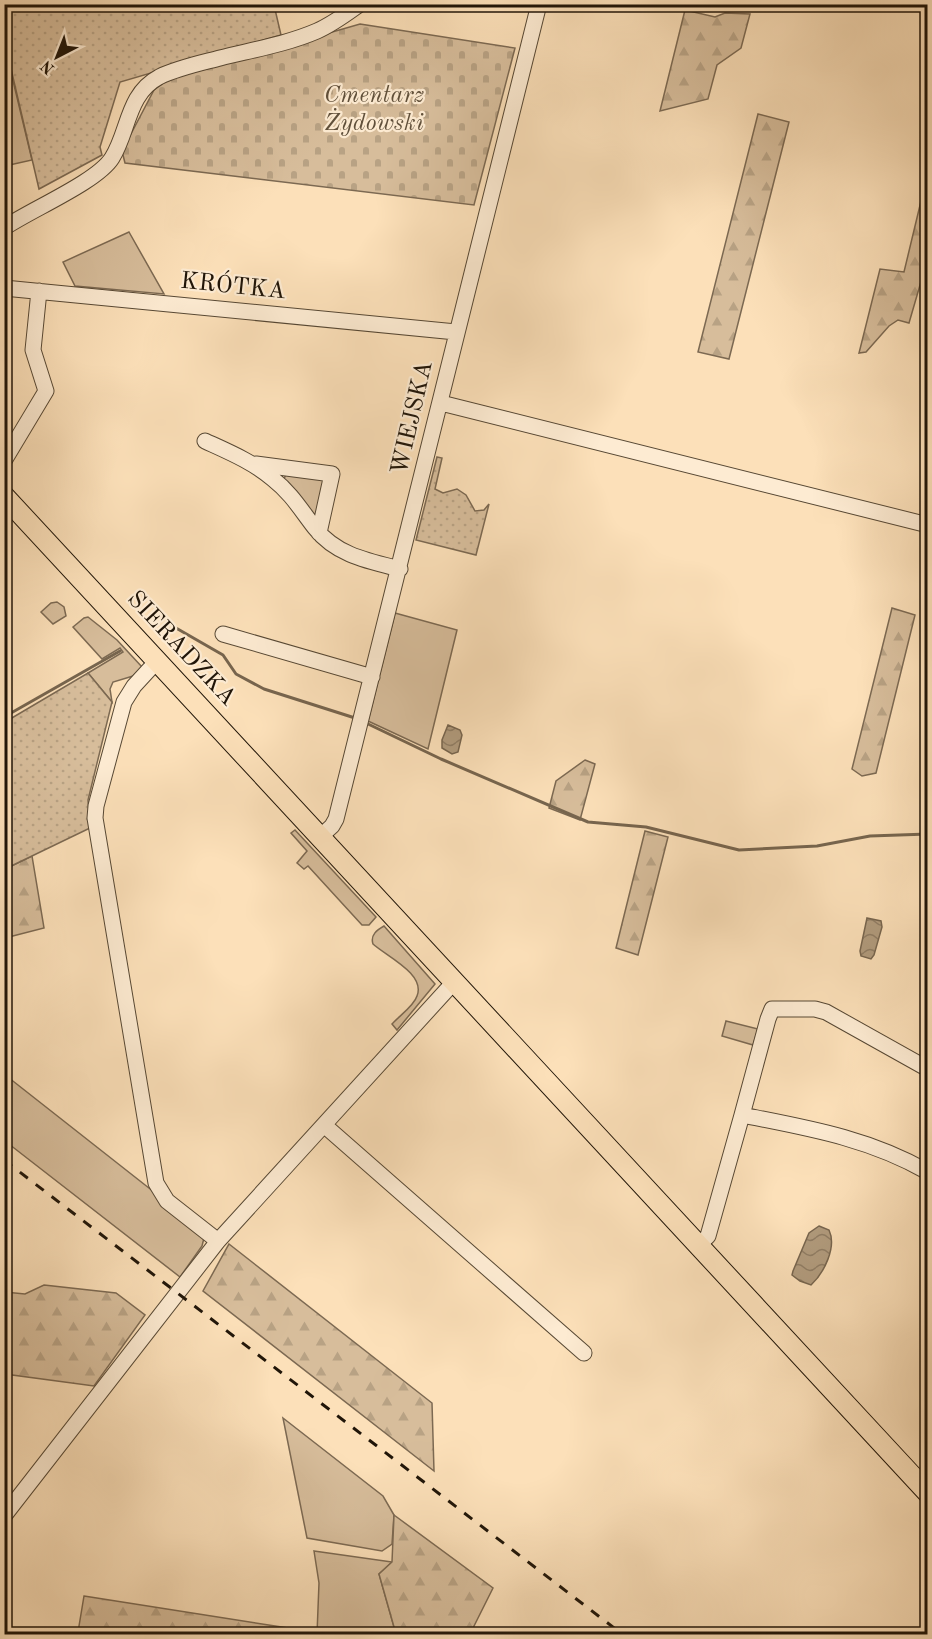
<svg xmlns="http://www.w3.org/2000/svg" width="932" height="1639" font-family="'Old Standard TT',serif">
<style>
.grass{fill:#d7bd9b;stroke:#7c6952;stroke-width:1.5}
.forest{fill:url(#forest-firs);stroke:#7c6952;stroke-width:1.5}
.cemetery{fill:url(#cemetery-stones);stroke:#7c6952;stroke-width:1.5}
.park{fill:url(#park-dots);stroke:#7c6952;stroke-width:1.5}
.water{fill:url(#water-waves);stroke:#77654e;stroke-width:1.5}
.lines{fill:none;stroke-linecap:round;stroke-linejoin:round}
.stream{stroke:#77654e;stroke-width:3}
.minor-casing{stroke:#574834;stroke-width:17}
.major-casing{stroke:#201508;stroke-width:22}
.minor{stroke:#fdebd2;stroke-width:15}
.major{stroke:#fce0b9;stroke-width:20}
.rail{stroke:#201508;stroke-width:3;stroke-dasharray:10 10;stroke-linecap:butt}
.labels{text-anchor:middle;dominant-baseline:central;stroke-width:4.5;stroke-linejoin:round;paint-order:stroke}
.park-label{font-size:24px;font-style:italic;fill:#60503b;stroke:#fdebd2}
.street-label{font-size:24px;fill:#201508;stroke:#fdebd2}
</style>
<defs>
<pattern id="forest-firs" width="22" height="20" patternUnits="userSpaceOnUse" patternTransform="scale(1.5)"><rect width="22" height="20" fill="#d7bd9b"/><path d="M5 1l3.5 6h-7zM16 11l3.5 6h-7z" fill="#b8a284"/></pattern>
<pattern id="cemetery-stones" width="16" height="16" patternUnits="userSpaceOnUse" patternTransform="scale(1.5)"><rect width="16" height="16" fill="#d7bd9b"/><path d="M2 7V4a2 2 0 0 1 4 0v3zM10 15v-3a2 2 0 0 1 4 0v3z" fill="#b8a284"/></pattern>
<pattern id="park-dots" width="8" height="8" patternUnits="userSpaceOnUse" patternTransform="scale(1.5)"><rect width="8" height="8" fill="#d7bd9b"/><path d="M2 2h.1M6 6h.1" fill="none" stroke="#b8a284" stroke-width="1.8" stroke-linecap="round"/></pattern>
<pattern id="water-waves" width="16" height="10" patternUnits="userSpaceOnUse" patternTransform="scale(1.5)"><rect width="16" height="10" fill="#b19b7d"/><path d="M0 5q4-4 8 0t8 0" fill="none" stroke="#907d64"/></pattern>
</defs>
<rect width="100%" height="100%" fill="#fce0b9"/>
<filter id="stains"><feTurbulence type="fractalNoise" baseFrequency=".00333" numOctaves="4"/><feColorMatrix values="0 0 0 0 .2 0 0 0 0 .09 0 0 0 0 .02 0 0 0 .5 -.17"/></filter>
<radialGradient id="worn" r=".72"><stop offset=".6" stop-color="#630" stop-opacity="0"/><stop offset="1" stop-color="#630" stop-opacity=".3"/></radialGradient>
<path class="grass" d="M4,43l28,117 -27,6h-1z
M129,232l35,62 -89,-8 -12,-24z
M286,474l32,3 6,4 -7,38 -33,-40z
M57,602l7,5 2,9 -13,8 -12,-12 10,-9z
M395,613l62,17 -29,119 -60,-28z
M88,617l29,23 25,27 -9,9 -20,6 -3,7 2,13 -24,-29 35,-21 -3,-4 -18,11 -29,-32 11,-9z
M295,830l81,87 -7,8h-7l-54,-59 -4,3 -7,-6 10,-12 -16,-18z
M384,926l51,58 -38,46 -5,-6c7,-8 22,-18 25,-28 9,-22 -31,-40 -44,-52 -3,-9 4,-14 11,-18z
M726,1021l32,8 -5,16 -31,-9z
M4,1074l150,118 50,46 -2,8 -22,31 -175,-136z
M283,1418l100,78 11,19 -2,29 -10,7 -75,-13z
M314,1551l78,11 -13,12 17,60h-79l2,-51z"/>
<path class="forest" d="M685,10l30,7 10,-4 25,1 -9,34 -24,17 -9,34 -48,12z
M758,114l31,8 -60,237 -31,-7z
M927,176v85l-18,62 -11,-3 -9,6 -23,26 -7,1 21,-84 24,3z
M892,608l23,7 -39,158 -14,3 -10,-7z
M585,760l10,4 -15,56 -31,-12 7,-27z
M645,831l23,6 -30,118 -22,-7z
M32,856l12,72 -39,10v-69z
M229,1244l203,159 2,68 -231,-180z
M44,1285l72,8 29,22 -51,71 -89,-12v-82l20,2z
M394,1515l99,73 -23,46h-74l-17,-60 13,-12z
M84,1596l223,35v3h-210l-19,-2z"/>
<path class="cemetery" d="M360,24l155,24 -41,157 -349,-42 -3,-12 32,-61 15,-11z"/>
<path class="park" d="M4,5h270l7,30 -161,47 -20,65 2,8 -63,34 -34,-146z
M437,457l5,1 -7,31 8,4 14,-4 9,6 9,16 9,-1 5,-6 -13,51 -60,-15z
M88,673l24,29 -24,98 2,28 -85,41v-147z"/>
<path class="water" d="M448,725l12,5 2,5 -4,17 -6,2 -10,-6v-8z
M867,918l14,3 1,6 -8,28 -3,4 -10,-3 -1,-5z
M819,1226l10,4c8,17 -5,43 -18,55l-11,-4 -8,-6 1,-4 16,-38z"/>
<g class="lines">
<path class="stream" d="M176,628l47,27 13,19 28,15 91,29
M4,717l116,-66
M366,723l75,36 147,63 58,5 93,23 78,-4 53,-10 58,-2"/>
<defs>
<path id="minor" d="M4,228c26,-18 93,-46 108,-70 17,-27 15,-64 47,-81 18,-9 42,-14 61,-19 32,-8 67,-14 97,-27 16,-7 29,-17 43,-27
M4,288l452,44
M441,403l487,122
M205,441c24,11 48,21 68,38 18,14 28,31 42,49 21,27 53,33 85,41
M4,461l42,-70 -13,-41 6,-59
M256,464l76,10 -13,59
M223,634l149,43
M157,661l-23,25 -10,16 -28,104 -1,12 61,365 11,18 51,40
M320,837l12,-11 4,-7 203,-815
M742,1115l26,-96 4,-10h43l11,3 102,57
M324,1125l260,228
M698,1246l10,-10 34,-121c66,13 126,23 186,57
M4,1516l214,-275 236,-259"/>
<path id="major" d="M4,496l924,997"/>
</defs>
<use href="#minor" class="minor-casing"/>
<use href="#major" class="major-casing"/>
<use href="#minor" class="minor"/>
<use href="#major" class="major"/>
<path class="rail" d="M4,1160l618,474"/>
</g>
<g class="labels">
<g class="park-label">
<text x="374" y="96">Cmentarz<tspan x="374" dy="28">Żydowski</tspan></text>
</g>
<g class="street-label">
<text transform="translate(233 287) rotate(6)">KRÓTKA</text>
<text transform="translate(413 418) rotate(-77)">WIEJSKA</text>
<text transform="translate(181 649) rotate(47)">SIERADZKA</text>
</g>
</g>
<rect width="932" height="1639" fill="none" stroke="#fce0b9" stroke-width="24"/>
<rect x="6" y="6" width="920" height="1627" fill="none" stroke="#201508" stroke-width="3"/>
<rect x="12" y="12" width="908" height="1615" fill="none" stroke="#201508" stroke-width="1.5"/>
<g transform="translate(57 57) rotate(222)" stroke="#fdebd2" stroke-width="4.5" paint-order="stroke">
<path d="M0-4.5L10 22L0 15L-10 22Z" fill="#201508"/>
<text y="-9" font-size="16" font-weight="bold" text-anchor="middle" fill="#201508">N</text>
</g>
<rect width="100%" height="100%" filter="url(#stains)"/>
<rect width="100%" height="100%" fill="url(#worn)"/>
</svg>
